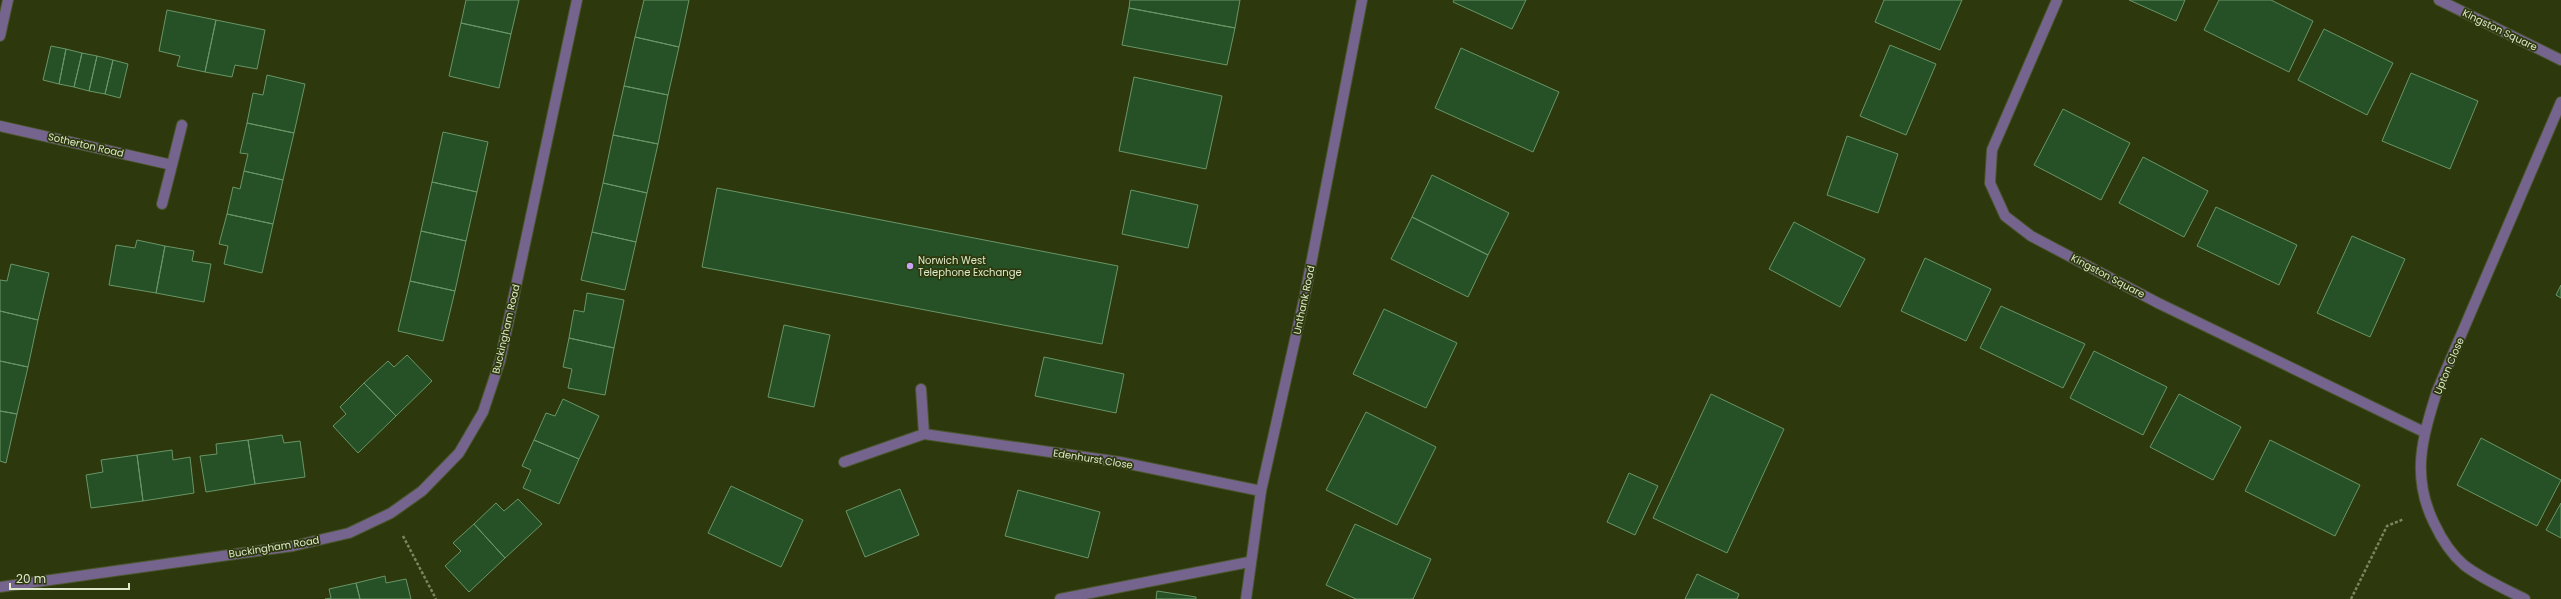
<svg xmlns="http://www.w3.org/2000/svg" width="2561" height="599" font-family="Poppins,sans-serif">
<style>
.building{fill:#265126;stroke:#699567}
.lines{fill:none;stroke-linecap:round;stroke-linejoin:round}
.service-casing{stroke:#49552b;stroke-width:12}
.minor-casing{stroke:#49552b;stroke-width:12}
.tertiary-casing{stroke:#49552b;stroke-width:12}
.path{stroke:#79855f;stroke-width:2.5;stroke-dasharray:3 2;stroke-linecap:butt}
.service{stroke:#75648d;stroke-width:10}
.minor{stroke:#75648d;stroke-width:10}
.tertiary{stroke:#75648d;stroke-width:10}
.poi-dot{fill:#c6a6f0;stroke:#2d390d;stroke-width:1.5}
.labels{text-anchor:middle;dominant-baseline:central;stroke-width:3.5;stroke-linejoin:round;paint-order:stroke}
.street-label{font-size:10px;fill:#dee9cb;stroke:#2d390d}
.poi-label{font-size:10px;fill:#dee9cb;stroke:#2d390d;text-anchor:start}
</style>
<rect width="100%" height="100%" fill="#2d390d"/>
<path class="building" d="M466,0h53l-8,34 -50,-11z
M644,0h45l-10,47 -44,-10z
M1130,0h110l-5,28 -106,-20z
M1454,0h72l-14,29 -59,-27z
M1884,0h78l-22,50 -65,-28z
M2129,0h56l-9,21z
M2219,0h52l42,21 -24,51 -85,-42z
M1129,8l106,20 -8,37 -105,-20z
M167,10l49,10 -11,52 -28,-6 3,-10 -21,-5z
M216,20l49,10 -8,39 -22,-4 -3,12 -27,-5z
M461,23l50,11 -12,54 -50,-12z
M2324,29l69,34 -26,52 -69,-35z
M635,37l44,10 -11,48 -44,-9z
M1890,45l46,19 -30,71 -46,-19z
M51,46l15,3 -7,35 -16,-4z
M1461,48l98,44 -26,60 -98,-44z
M66,49l16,4 -8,34 -15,-3z
M82,53l15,3 -8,35 -15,-4z
M97,56l16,4 -8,34 -16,-3z
M113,60l15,4 -8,34 -15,-4z
M2411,73l67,28 -28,68 -68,-28z
M267,75l38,9 -11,49 -47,-10 6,-30 10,2z
M1134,77l88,19 -16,73 -87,-18z
M624,86l44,9 -10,49 -45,-9z
M2063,109l67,34 -29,57 -67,-35z
M247,123l47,10 -11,47 -39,-9 4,-17 -8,-1z
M443,132l45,10 -11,50 -45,-10z
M613,135l45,9 -11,49 -44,-10z
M1847,136l51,18 -20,59 -51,-18z
M2143,157l65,34 -24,46 -65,-34z
M244,171l39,9 -10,44 -46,-10 6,-27 7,2z
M1432,175l77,38 -21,42 -76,-38z
M432,182l45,10 -11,49 -45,-10z
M603,183l44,10 -11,49 -44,-10z
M717,188l401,78 -16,78 -400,-77z
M1131,190l67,15 -10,43 -66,-14z
M2216,207l81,38 -18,40 -82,-39z
M227,214l46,10 -11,49 -38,-9 4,-18 -9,-2z
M1412,217l76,38 -20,42 -77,-38z
M1794,222l71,37 -25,48 -71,-38z
M421,231l45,10 -11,50 -45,-10z
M592,232l44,10 -11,48 -44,-10z
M2352,236l53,23 -35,78 -53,-24z
M137,240l28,6 -9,47 -47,-8 7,-40 19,3z
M165,246l29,5 -2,10 19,3 -7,38 -48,-9z
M1925,258l66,31 -25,52 -65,-30z
M11,264l38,9 -11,47 -38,-9v-31l7,1z
M410,281l45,10 -12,50 -45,-10z
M2561,285v13l-5,-3z
M587,293l37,7 -10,48 -45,-10 5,-28 10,2z
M2001,306l84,38 -22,44 -83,-40z
M1384,309l73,34 -31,65 -73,-34z
M0,311l38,9 -10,47 -28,-6z
M784,325l46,10 -16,72 -46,-10z
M569,338l45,10 -9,47 -37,-7 4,-19 -9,-2z
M2094,351l73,36 -24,48 -73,-37z
M407,355l25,26 -36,35 -32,-33 24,-22 6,6z
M1044,357l80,17 -8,39 -81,-17z
M0,361l28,6 -11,47 -17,-3z
M364,383l32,33 -38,37 -25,-27 13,-12 -6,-7z
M1711,394l73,35 -57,124 -74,-35z
M2179,394l62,33 -28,53 -63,-33z
M563,399l36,17 -20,43 -45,-19 12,-27 9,3z
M0,411l17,3 -11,49 -6,-2z
M1366,412l70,35 -39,78 -71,-35z
M282,435l2,8 16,-2 5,36 -50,7 -7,-44z
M2481,438l80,42 -24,46 -80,-41z
M248,440l7,44 -49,8 -6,-36 17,-2 -1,-10z
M534,440l45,19 -20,45 -36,-16 8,-18 -9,-4z
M2270,440l90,45 -25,51 -90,-45z
M172,450l1,10 17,-3 4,36 -51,8 -6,-46z
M137,455l6,46 -52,7 -5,-33 17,-3 -2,-12z
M1629,473l29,13 -23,49 -28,-13z
M731,486l72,34 -22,47 -73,-34z
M900,489l19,46 -54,22 -19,-46z
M1018,490l82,22 -12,46 -83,-22z
M518,499l24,25 -37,34 -31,-34 22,-21 8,8z
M2561,503v35l-15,-8z
M474,524l31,34 -36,34 -24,-26 16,-15 -8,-8z
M1355,524l76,35 -18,40h-57l-30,-14z
M1697,574l42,20 -2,5h-52z
M385,576l1,7 20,-4 5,20h-51l-4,-16z
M356,583l4,16h-35l6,-1 -2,-9z
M1157,591l39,6v2h-40z"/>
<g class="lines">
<defs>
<path id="service" d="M1060,599l189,-37"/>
<path id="minor" d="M2057,0l-65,150 -2,33 15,33 26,20 127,67 266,129
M2439,0l122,60
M0,36l8,-36
M0,126l172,39 10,-40
M162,204l10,-39
M921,389l3,45
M844,462l80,-28 196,28 141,29
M0,587l293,-41 56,-13 42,-20 31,-22 37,-38 24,-41 17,-51 77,-361
M2525,599c-20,-10 -43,-20 -61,-34 -13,-11 -23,-27 -30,-42 -23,-47 -12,-84 3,-132l124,-289"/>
<path id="tertiary" d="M1246,599l15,-108 44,-196 57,-295"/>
</defs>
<use href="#service" class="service-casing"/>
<use href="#minor" class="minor-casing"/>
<use href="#tertiary" class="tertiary-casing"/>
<path class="path" d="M403,536l33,63
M2351,599l36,-73 17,-7"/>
<use href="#service" class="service"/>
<use href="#minor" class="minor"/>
<use href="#tertiary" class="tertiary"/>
</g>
<circle class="poi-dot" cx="910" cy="266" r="4"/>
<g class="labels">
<g class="street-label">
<text transform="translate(2500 30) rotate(26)">Kingston Square</text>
<text transform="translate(86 145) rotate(13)">Sotherton Road</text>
<text transform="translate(2108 276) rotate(28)">Kingston Square</text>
<text transform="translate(1304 300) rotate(-78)">Unthank Road</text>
<text transform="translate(506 329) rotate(-77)">Buckingham Road</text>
<text transform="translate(2449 366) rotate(-67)">Upton Close</text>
<text transform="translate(1093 459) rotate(9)">Edenhurst Close</text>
<text transform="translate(274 547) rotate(-9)">Buckingham Road</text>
</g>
<g class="poi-label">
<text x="918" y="260">Norwich West<tspan x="918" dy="12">Telephone Exchange</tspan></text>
</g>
</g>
<path d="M10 583v6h119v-6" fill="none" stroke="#dee9cb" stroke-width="2"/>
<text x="16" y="583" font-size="12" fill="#dee9cb" stroke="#2d390d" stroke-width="3" paint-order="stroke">20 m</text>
</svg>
